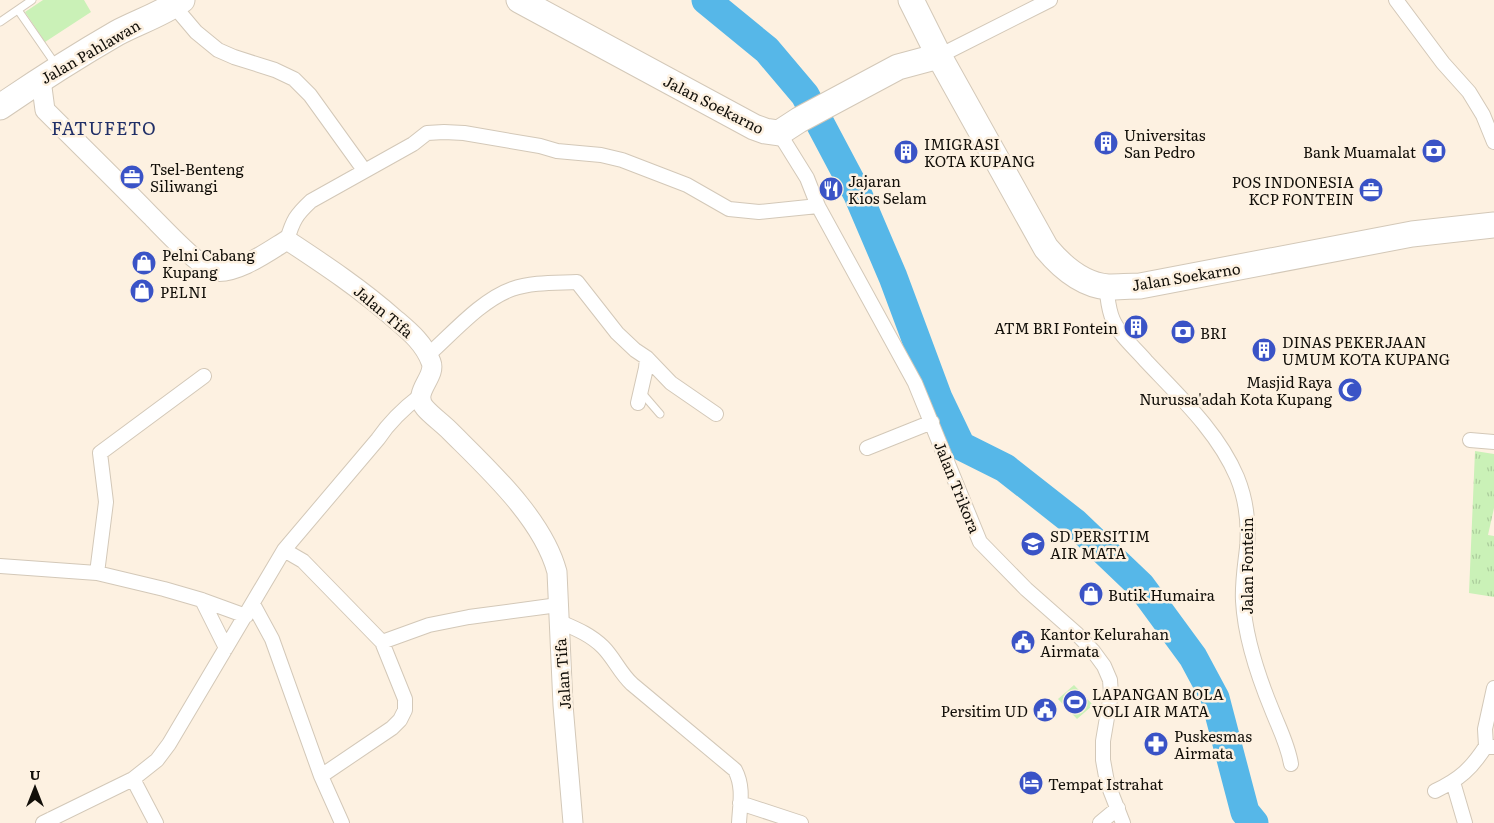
<svg xmlns="http://www.w3.org/2000/svg" width="1494" height="823" font-family="Literata,serif">
<style>
.park{fill:url(#park-tufts)}
.pitch{fill:#caf1b7}
.lines{fill:none;stroke-linecap:round;stroke-linejoin:round}
.river{stroke:#56b7e8;stroke-width:29}
.lane-casing{stroke:#d3c8b8;stroke-width:9}
.street-casing{stroke:#d3c8b8;stroke-width:16}
.secondary-casing{stroke:#d3c8b8;stroke-width:21}
.highway-casing{stroke:#d3c8b8;stroke-width:27}
.lane{stroke:#fff;stroke-width:7}
.street{stroke:#fff;stroke-width:14}
.secondary{stroke:#fff;stroke-width:19}
.highway{stroke:#fff;stroke-width:25}
.labels{text-anchor:middle;dominant-baseline:central;stroke-width:5;stroke-linejoin:round;paint-order:stroke}
.street-label{font-size:15px;fill:#120f09;stroke:#fdf1e1}
.poi-label{font-size:15px;fill:#120f09;stroke:#fdf1e1;text-anchor:start}
.quarter-label{font-size:18px;letter-spacing:1px;fill:#202f67;stroke:#fdf1e1}
</style>
<defs>
<pattern id="park-tufts" width="24" height="20" patternUnits="userSpaceOnUse" patternTransform="scale(1.25)"><rect width="24" height="20" fill="#caf1b7"/><path d="M3 7l-1-3M5 7V3M7 7l1-3M15 17l-1-3M17 17v-4M19 17l1-3" fill="none" stroke="#accd9c"/></pattern>
</defs>
<rect width="100%" height="100%" fill="#fdf1e1"/>
<path class="park" d="M1475,451l19,3v54l-6,27 6,1v61l-25,-4z"/>
<path class="pitch" d="M43,0h41l7,12 -46,30 -20,-30z
M1074,685l19,20 -16,14 -19,-20z"/>
<g class="lines">
<path class="river" d="M706,0l61,50 38,45 53,100 35,82 45,121 23,48 44,22 70,55 66,63 52,71 22,41 30,114 9,11"/>
<defs>
<path id="lane" d="M18,10l38,55
M0,22l32,-22
M641,392l19,22"/>
<path id="street" d="M1396,0l47,63 26,29 14,23 11,27
M174,6l22,26 22,18 16,7 41,13 19,9 16,16 54,75
M939,56l111,-56
M779,133l28,45 11,28 97,177 65,159 46,47 51,45 16,17 11,15 6,14 1,14 -8,47v19l4,22 16,41
M287,240c6,-20 9,-25 24,-39l102,-57 14,-11 17,-1 20,1 76,13 17,5 44,4 21,5 65,25 42,24 30,3 59,-6
M1106,287c2,11 2,22 7,33 7,16 22,28 33,41 33,35 72,71 91,116 9,22 12,47 10,71 -2,18 -5,35 -4,53 2,37 15,75 29,109 7,18 16,35 19,54
M427,356c25,-22 54,-56 85,-67 20,-7 44,-6 65,-7l40,51 18,17 12,8 24,25 45,31
M638,403l8,-35 1,-10
M1470,440l24,2
M867,448l65,-26
M284,550l19,11 79,81 23,57v11l-5,10 -8,8 -71,48 21,47
M0,566l97,7 67,16 38,11 44,16
M97,573l9,-71 -6,-49 104,-77
M202,600l24,48
M253,604l19,35 49,137
M558,621c16,7 32,13 45,26 11,11 17,26 29,37l103,86c9,17 5,34 4,53
M382,642l47,-17 40,-8 89,-12
M1486,746l-1,-17 9,-41
M133,779l23,44
M1453,782l12,41
M1435,791c25,-12 36,-22 51,-45l8,1
M740,803l61,20
M43,823l90,-44 24,-19 12,-16 115,-194 94,-111c12,-18 26,-31 43,-44
M1100,823l18,-15"/>
<path id="secondary" d="M41,80l4,30c35,35 71,70 106,106 12,12 48,51 63,55 22,4 55,-20 73,-31 38,25 74,49 108,79 14,12 29,24 36,43 6,15 -20,30 -6,46 7,8 17,15 25,23 38,38 93,88 107,141l6,133 10,118"/>
<path id="highway" d="M519,0l235,127 11,4 14,2 20,-13 99,-53 41,-11
M911,0l28,56 107,192c15,18 37,37 62,39 11,0 21,-1 32,-1l272,-52 82,-9
M0,107c38,-26 77,-51 117,-74 21,-11 45,-19 65,-33"/>
</defs>
<use href="#lane" class="lane-casing"/>
<use href="#street" class="street-casing"/>
<use href="#secondary" class="secondary-casing"/>
<use href="#highway" class="highway-casing"/>
<use href="#lane" class="lane"/>
<use href="#street" class="street"/>
<use href="#secondary" class="secondary"/>
<use href="#highway" class="highway"/>
</g>
<defs>
<symbol id="building-disc" viewBox="-11 -11 22 22"><circle r="9.5" fill="#3a53c6" stroke="#fdf1e1"/><path d="M-4-6H4V6H1V3H-1V6H-4ZM-2.5-4.3h1.7v1.8h-1.7ZM.8-4.3h1.7v1.8H.8ZM-2.5-1h1.7V.8h-1.7ZM.8-1h1.7V.8H.8Z" fill="#fff"/></symbol>
<symbol id="bank-disc" viewBox="-11 -11 22 22"><circle r="9.5" fill="#3a53c6" stroke="#fdf1e1"/><path d="M-6-4H6V4H-6ZM0-2.3a2.3 2.3 0 1 0 0 4.6a2.3 2.3 0 1 0 0-4.6Z" fill="#fff"/></symbol>
<symbol id="office-disc" viewBox="-11 -11 22 22"><circle r="9.5" fill="#3a53c6" stroke="#fdf1e1"/><path d="M-6-3h4V-5.5h4V-3h4V5H-6ZM-1-4.5V-3h2v-1.5ZM-6 0V1H6V0Z" fill="#fff"/></symbol>
<symbol id="restaurant-disc" viewBox="-11 -11 22 22"><circle r="9.5" fill="#3a53c6" stroke="#fdf1e1"/><path d="M-5-6h1v4h1v-4h1v4h1v-4h1v5L-1.5 .5V6h-2V.5L-5-1ZM5-6V6H3V1.5H1.5Q1.5-4 5-6Z" fill="#fff"/></symbol>
<symbol id="shop-disc" viewBox="-11 -11 22 22"><circle r="9.5" fill="#3a53c6" stroke="#fdf1e1"/><path d="M-5-2.5h2.3a2.7 3.5 0 0 1 5.4 0H5L5.5 6h-11ZM-1.5-2.5h3a1.5 2.3 0 0 0-3 0Z" fill="#fff"/></symbol>
<symbol id="mosque-disc" viewBox="-11 -11 22 22"><circle r="9.5" fill="#3a53c6" stroke="#fdf1e1"/><path d="M3.5-4.9A6 6 0 1 0 3.5 4.9A5 5 0 1 1 3.5-4.9Z" fill="#fff"/></symbol>
<symbol id="school-disc" viewBox="-11 -11 22 22"><circle r="9.5" fill="#3a53c6" stroke="#fdf1e1"/><path d="M0-5L7-2L0 1L-7-2ZM-4 1L0 2.5L4 1V4Q0 6-4 4Z" fill="#fff"/></symbol>
<symbol id="civic-disc" viewBox="-11 -11 22 22"><circle r="9.5" fill="#3a53c6" stroke="#fdf1e1"/><path d="M-.6-6.5H3V-4.5H.6V-3L4-1V1h2V6H-6V1h2V-1L-.6-3ZM-1.2 2.5V6h2.4V2.5Z" fill="#fff"/></symbol>
<symbol id="stadium-disc" viewBox="-11 -11 22 22"><circle r="9.5" fill="#3a53c6" stroke="#fdf1e1"/><path d="M0-5a6.5 5 0 1 0 0 10a6.5 5 0 1 0 0-10ZM-3.5-1.8h7v3.6h-7Z" fill="#fff"/></symbol>
<symbol id="pharmacy-disc" viewBox="-11 -11 22 22"><circle r="9.5" fill="#3a53c6" stroke="#fdf1e1"/><path d="M-2-6h4v4h4v4h-4v4h-4v-4h-4v-4h4Z" fill="#fff"/></symbol>
<symbol id="hotel-disc" viewBox="-11 -11 22 22"><circle r="9.5" fill="#3a53c6" stroke="#fdf1e1"/><path d="M-6-4.5h1.5V1H6V5H4.5V3h-9V5H-6ZM-4 0a1.8 1.8 0 1 1 3.6 0ZM.5 0V-2.5h3Q6-2.5 6 0Z" fill="#fff"/></symbol>
</defs>
<g fill-rule="evenodd">
<use href="#building-disc" x="1092" y="129" width="28" height="28"/>
<use href="#bank-disc" x="1420" y="137" width="28" height="28"/>
<use href="#building-disc" x="892" y="138" width="28" height="28"/>
<use href="#office-disc" x="118" y="163" width="28" height="28"/>
<use href="#restaurant-disc" x="817" y="175" width="28" height="28"/>
<use href="#office-disc" x="1357" y="176" width="28" height="28"/>
<use href="#shop-disc" x="130" y="249" width="28" height="28"/>
<use href="#shop-disc" x="128" y="277" width="28" height="28"/>
<use href="#building-disc" x="1122" y="313" width="28" height="28"/>
<use href="#bank-disc" x="1169" y="318" width="28" height="28"/>
<use href="#building-disc" x="1250" y="336" width="28" height="28"/>
<use href="#mosque-disc" x="1336" y="376" width="28" height="28"/>
<use href="#school-disc" x="1019" y="530" width="28" height="28"/>
<use href="#shop-disc" x="1077" y="580" width="28" height="28"/>
<use href="#civic-disc" x="1009" y="628" width="28" height="28"/>
<use href="#stadium-disc" x="1061" y="688" width="28" height="28"/>
<use href="#civic-disc" x="1031" y="696" width="28" height="28"/>
<use href="#pharmacy-disc" x="1142" y="730" width="28" height="28"/>
<use href="#hotel-disc" x="1017" y="769" width="28" height="28"/>
</g>
<g class="labels">
<g class="street-label">
<text transform="translate(90 51) rotate(-30)">Jalan Pahlawan</text>
<text transform="translate(714 104) rotate(27)">Jalan Soekarno</text>
<text transform="translate(1186 276) rotate(-9)">Jalan Soekarno</text>
<text transform="translate(384 311) rotate(40)">Jalan Tifa</text>
<text transform="translate(958 487) rotate(68)">Jalan Trikora</text>
<text transform="translate(1246 566) rotate(-90)">Jalan Fontein</text>
<text transform="translate(562 674) rotate(-94)">Jalan Tifa</text>
</g>
<g class="poi-label">
<text x="1124" y="134">Universitas<tspan x="1124" dy="17">San Pedro</tspan></text>
<text x="924" y="143">IMIGRASI<tspan x="924" dy="17">KOTA KUPANG</tspan></text>
<text x="1416" y="151" text-anchor="end">Bank Muamalat</text>
<text x="150" y="168">Tsel-Benteng<tspan x="150" dy="17">Siliwangi</tspan></text>
<text x="848" y="180">Jajaran<tspan x="848" dy="17">Kios Selam</tspan></text>
<text x="1354" y="181" text-anchor="end">POS INDONESIA<tspan x="1354" dy="17">KCP FONTEIN</tspan></text>
<text x="162" y="254">Pelni Cabang<tspan x="162" dy="17">Kupang</tspan></text>
<text x="160" y="291">PELNI</text>
<text x="1118" y="327" text-anchor="end">ATM BRI Fontein</text>
<text x="1200" y="332">BRI</text>
<text x="1282" y="341">DINAS PEKERJAAN<tspan x="1282" dy="17">UMUM KOTA KUPANG</tspan></text>
<text x="1332" y="381" text-anchor="end">Masjid Raya<tspan x="1332" dy="17">Nurussa'adah Kota Kupang</tspan></text>
<text x="1050" y="535">SD PERSITIM<tspan x="1050" dy="17">AIR MATA</tspan></text>
<text x="1108" y="594">Butik Humaira</text>
<text x="1040" y="633">Kantor Kelurahan<tspan x="1040" dy="17">Airmata</tspan></text>
<text x="1092" y="693">LAPANGAN BOLA<tspan x="1092" dy="17">VOLI AIR MATA</tspan></text>
<text x="1028" y="710" text-anchor="end">Persitim UD</text>
<text x="1174" y="735">Puskesmas<tspan x="1174" dy="17">Airmata</tspan></text>
<text x="1048" y="783">Tempat Istrahat</text>
</g>
<g class="quarter-label">
<text x="104" y="127">FATUFETO</text>
</g>
</g>
<g transform="translate(35 788)" stroke="#fdf1e1" stroke-width="4" paint-order="stroke">
<path d="M0-4L9 19L0 12L-9 19Z" fill="#120f09"/>
<text y="-8" font-size="14" font-weight="bold" text-anchor="middle" fill="#120f09">U</text>
</g>
</svg>
